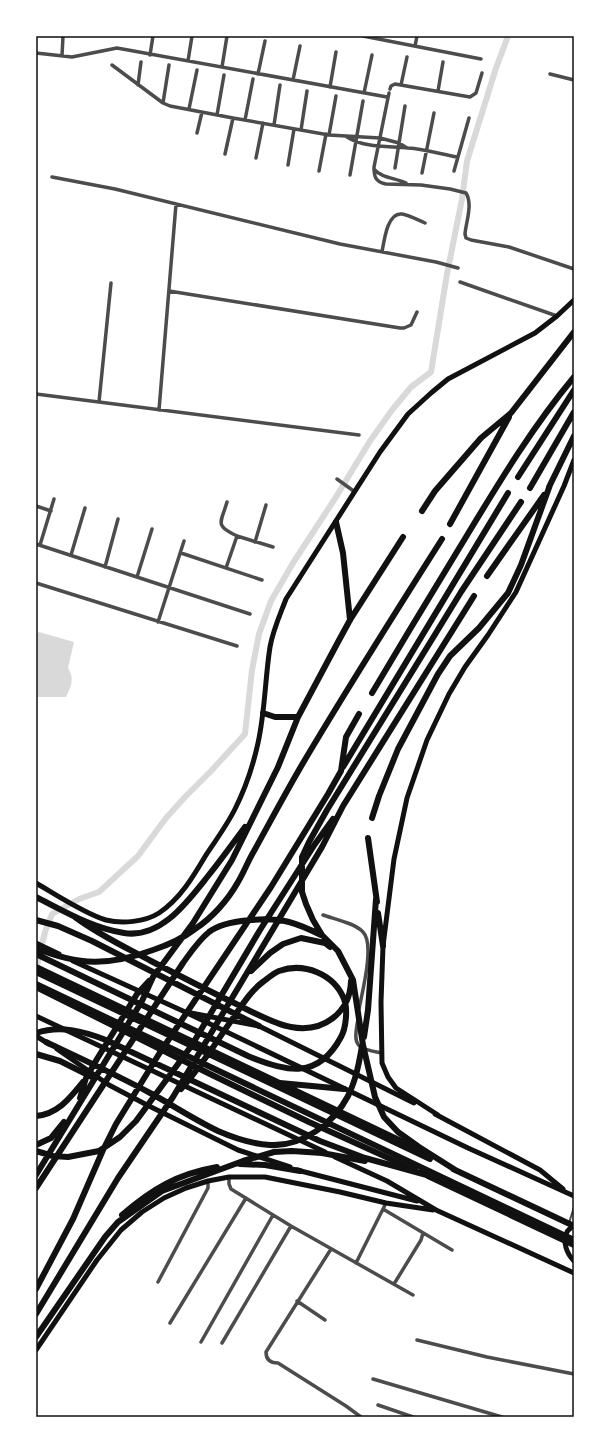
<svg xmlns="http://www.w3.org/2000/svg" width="610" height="1453" font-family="Jost,sans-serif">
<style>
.water{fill:#d9d9d9}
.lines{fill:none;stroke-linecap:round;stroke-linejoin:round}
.canal{stroke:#d9d9d9;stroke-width:6}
.service{stroke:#4c4c4c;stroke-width:2}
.minor{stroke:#4c4c4c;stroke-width:3.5}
.secondary{stroke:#111;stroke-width:5}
.trunk{stroke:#111;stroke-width:6}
.motorway{stroke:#111;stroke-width:6}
.neatline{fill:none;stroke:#111;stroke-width:1.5}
</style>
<rect width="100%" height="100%" fill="#fff"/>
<path class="water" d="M39,632l35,10 -6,26c7,10 3,19 -2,29h-30v-63z"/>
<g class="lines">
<path class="canal" d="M36,969l9,-37 7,-18 27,-15 20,-7 39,-36 28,-38 19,-21 26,-26 34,-37 7,-64 7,-36 12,-33 22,-38 43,-66 34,-56 22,-31 19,-23 20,-15 16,-98 15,-75 5,-38 29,-93 12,-32"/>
<path class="service" d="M569,1223l5,-16"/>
<path class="minor" d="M363,36l118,23
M415,46l2,-10
M36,53l36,4 45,-9 270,49
M150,55l3,-19
M62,56l1,-20
M188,61l4,-25
M112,65l51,38 7,3 63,12 96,17 51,3 19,5 8,5
M222,67l5,-31
M258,74l7,-33
M550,74l24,6
M293,80l7,-34
M138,85l3,-23
M401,85l6,-28
M330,87l6,-35
M390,89l1,-3 4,-2 75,13 6,-4 6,-20
M438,91l5,-29
M364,93l8,-38
M389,93l-15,74c0,9 1,15 12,17l35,1 29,4 16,4c7,11 0,29 -1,41l1,4 5,2 38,7 65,22
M163,103l6,-38
M189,109l8,-39
M217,115l7,-40
M245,120l8,-41
M274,125l6,-40
M301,130l6,-39
M197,133l5,-21
M329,135l7,-39
M347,137c17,11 41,9 61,11 16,1 33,6 49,9
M225,154l8,-36
M256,158l7,-35
M288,165l6,-36
M395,168l10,-62
M374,169c7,9 22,9 32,14
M319,171l7,-37
M454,171l15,-53
M422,173l12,-60
M350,175l13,-74
M52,177l63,12 225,55 96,18 22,6
M382,252c2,-10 5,-40 20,-38 7,1 16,6 23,9
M460,282l97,34
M169,291l231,37h4l7,-3 6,-13
M36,394l323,41
M99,402l12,-119
M159,410l17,-206
M337,479l18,13
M36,506l15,5
M237,536l36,11
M255,542l11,-37
M36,544l214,70
M40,545l14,-46
M181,553l81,27
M71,555l14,-47
M105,567l13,-48
M226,568l11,-32c-23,-11 -16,-13 -10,-34
M137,577l15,-48
M36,583l201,63
M158,622l26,-81
M323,915c11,4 32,8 40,17 12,12 -1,61 -4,77
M358,1019c-5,27 -3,29 24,34
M229,1177v7l2,5 60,37 122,69
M383,1209l69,41
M331,1249l-65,103c0,7 4,11 12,11l68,43 15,11
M356,1263l30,-60
M158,1282l50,-94v-7
M394,1284l27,-44 2,-7
M297,1301l28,19
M170,1323l76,-125
M417,1340l70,17 87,17
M201,1342l72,-127
M222,1343l69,-117
M373,1379l129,38
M378,1405l35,12"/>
<path class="secondary" d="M36,883c19,11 49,31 70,37 16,4 39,2 53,-7 21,-14 34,-36 47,-58 10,-15 21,-30 29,-46 10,-20 18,-43 23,-66 7,-31 7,-64 12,-96 3,-17 10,-32 16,-48l94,-147 28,-38 23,-21 17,-14 87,-46 22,-17 17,-16
M36,943l23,11
M73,961l110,50 285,137 106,48
M191,1013l68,13 155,77
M36,1016l289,136
M36,1036l13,8
M57,1049l52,36 38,20 91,45 52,17
M435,1114l105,56 23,19
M438,1115l-42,-27 -8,-11 -6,-14 -1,-61 2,-56 11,-87 13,-61 20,-58 22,-46 16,-27 23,-32 28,-43 48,-106 10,-26
M335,1157l52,24 49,29 138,63
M297,1170l120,31
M574,1225c-2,2 -6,5 -7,7 -5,10 0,22 7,29
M36,1350l61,-90 24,-30 21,-18 22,-14 22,-10 22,-7 21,-4h36l75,15 46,11 47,7"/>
<path class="trunk" d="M36,967l386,184
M36,987l174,87 99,48 106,48
M280,1083l64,6
M428,1176l146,69"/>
<path class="motorway" d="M518,477l56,-87
M549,487l25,-51
M530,488l44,-76
M422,511l13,-20 46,-53 30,-25 63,-81
M336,522l7,31 7,67
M450,524l59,-107
M487,576l57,-81
M372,693c32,-54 64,-107 97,-161 32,-53 65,-107 105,-155
M263,713l12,4h23
M343,767l165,-274
M372,818l7,-22 19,-47 40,-75 12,-18 29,-28 29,-35 13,-28 29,-80
M368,838l9,64
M36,897c28,14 56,31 88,36 37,6 64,-32 84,-57 13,-16 25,-33 37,-49
M378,913l5,33
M75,917c24,18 50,30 76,44 27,14 54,28 81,41 17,8 41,22 59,25 32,6 59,-14 60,-46
M36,920l22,6 34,15 167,85
M36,948c43,18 73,18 117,2 15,-5 29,-11 42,-21 17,-11 33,-29 43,-47 6,-10 10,-21 16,-31 16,-29 32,-59 49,-88 45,-76 92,-150 139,-224
M36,954l212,102c38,16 70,24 93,-19 5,-9 7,-28 3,-38 -10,-25 -40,-37 -65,-28 -5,2 -11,7 -15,10 -14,10 -23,26 -33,40 -16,23 -31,47 -50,68
M251,971l19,-18 13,-9 18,-6 24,5 5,4
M36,972l394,187
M36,984l538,256
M36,1033c24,-8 47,-2 70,7l214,101 45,17 69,19
M364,1037l4,-27 8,-111
M46,1042c36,17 71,33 106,52 22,12 43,26 66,37 16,7 35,13 52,14 32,2 64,-22 78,-49 8,-16 11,-33 14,-50
M36,1054l24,7 32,16
M80,1098l6,-20 11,-19 40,-65 12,-13
M36,1116c22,-2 34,-18 47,-34
M36,1145l15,-7 13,-16
M36,1151l17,5 15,1 31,-6 21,-14 16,-16 56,-76 68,-115 55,-86 18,-25
M240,1164l25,1 35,6
M453,1169l121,57
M457,1171l-38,-24 -21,-15 -14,-15 -9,-20 -12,-52 -10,-65 -15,-29 -16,-16 -9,-15 -7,-16 -4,-12v-35l7,-15 18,-32 104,-169 30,-49 60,-90
M36,1175l106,-174 11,-24 40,-54 39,-63 46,-93 20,-50 40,-75 12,-22 53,-83
M36,1188l147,-225c8,-11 15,-22 26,-31 17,-13 60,-15 80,-10 11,3 22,8 32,13
M122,1215c30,-26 55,-41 95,-48
M36,1289l37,-70 30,-69 13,-26 43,-70 112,-167 57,-93 13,-23 5,-34 13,-23
M36,1314l82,-136 55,-81 149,-250 21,-41 131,-210
M36,1337l69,-100 13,-15 44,-31 81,-30 31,-9 18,-1 30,2 43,8"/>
</g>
<rect width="610" height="1453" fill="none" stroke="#ffffff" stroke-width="74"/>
<rect x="37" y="37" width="536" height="1379" class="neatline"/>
</svg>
